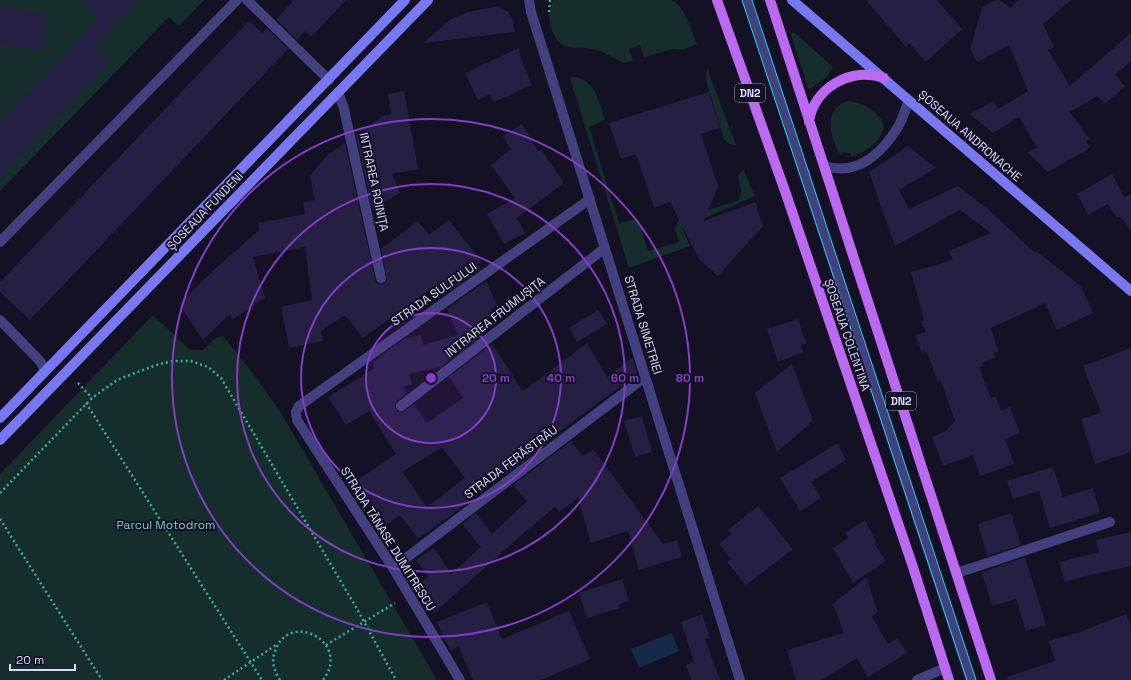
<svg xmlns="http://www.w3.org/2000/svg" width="1131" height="680" font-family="'Space Grotesk',sans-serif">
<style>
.green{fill:#152e2c}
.water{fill:#152a4a}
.building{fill:#251f43;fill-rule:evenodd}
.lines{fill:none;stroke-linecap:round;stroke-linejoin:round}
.path{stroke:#3baca3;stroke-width:2.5;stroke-dasharray:2 3;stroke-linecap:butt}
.service{stroke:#42407f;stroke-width:10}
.minor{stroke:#42407f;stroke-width:10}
.secondary{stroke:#7878f2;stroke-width:10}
.primary{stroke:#bc69f1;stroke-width:10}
.tram{stroke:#16d8e9;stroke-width:1}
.ring{fill:none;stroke:#853dc5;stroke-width:2}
.labels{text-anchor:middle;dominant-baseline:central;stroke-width:4;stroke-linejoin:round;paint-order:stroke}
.shield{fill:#141124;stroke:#9f9cba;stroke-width:1}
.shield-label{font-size:11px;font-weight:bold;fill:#dbd8fb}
.street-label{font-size:12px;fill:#dbd8fb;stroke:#141124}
.park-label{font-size:12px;fill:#6ad5b8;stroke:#141124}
.centre{fill:#853dc5;stroke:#141124;stroke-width:2}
.ring-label{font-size:12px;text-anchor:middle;font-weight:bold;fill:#853dc5;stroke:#141124;stroke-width:4;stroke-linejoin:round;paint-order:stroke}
</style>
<rect width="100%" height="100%" fill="#141124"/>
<path class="green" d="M0,0h204l-25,26 -10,-9 -169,174z
M554,0h118c14,8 19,30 25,44l-15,6 -10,-1 -28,8 -4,-12 -11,4 4,12 -10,2c-9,-5 -20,-12 -30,-14 -9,-2 -19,0 -28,-3 -15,-6 -20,-34 -11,-46z
M792,33h3l38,34 -6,10 -17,12 -2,-1 -17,-53z
M707,68l29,77 -7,-1 -5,-5 -18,-59z
M574,77c22,3 25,25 31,43l-16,7 30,96 19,-4 10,32 31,-9 -4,-14 4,-8 60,-20 2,-9 -3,-15 5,-7 12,27 -73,32 8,18 -61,22 -59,-190z
M849,101c14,1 28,10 35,23 0,16 -19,29 -33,33v-3l-8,-2 -1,3c-6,-4 -7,-10 -9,-16 -5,-16 -3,-34 16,-38z
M153,315l37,35h13l13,-12 7,-2 35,44 23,33 156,267h-437v-206z"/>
<path class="water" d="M672,633l7,18 -40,17 -8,-19z"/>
<path class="building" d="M81,0h58l-46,48 16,14 -109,115v-55l99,-105z
M294,0h52l-35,37 -6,-6 -8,9 -21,-21z
M866,0h71l25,29 -36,33 -17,-19 -3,4z
M996,0h4l10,8 9,-8h52l-28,24 11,23 -6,3 22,36 61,-53v28l-16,14 10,11 -20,18 -7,-8 -28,16 20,28 -4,1 4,7 -42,24 -21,-20 10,-4 -18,-31 -26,16 -23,-19 23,-13 5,8 30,-18 -19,-46 -31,17 -8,-12 12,-43z
M0,7l47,7 -6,37 -41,-7z
M494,7l7,1 7,4 5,8 2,12 -92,11 28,-24 17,-7z
M249,21l13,12 5,-5 21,21 -258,271 -30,-28v-10z
M519,48l2,11 11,26 -38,17 -4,-8 -12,6 -13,-27z
M404,91l14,78 -26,5 8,19 -28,16 -16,-74 27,-19 8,-2 -3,-20z
M709,92l11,36 -19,6 17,52 -14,35 51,-19 8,24 -45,50 -19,-17 -29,-57 -16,6 -18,-54 -15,5 -12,-36z
M522,124l16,27 3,-2 23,34 -47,35 8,15 -21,11 -17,-30 28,-16 -24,-33 20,-16 -8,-13z
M345,143l31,140 7,1 4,-4 -6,-31 37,-28 11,14 20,-15 33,42 -4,2 3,5 -39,27 -4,-12 -75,54 -18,-23 -24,16 2,10 -34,7 -8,-41 31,-7 -7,-53 -52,10 12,41 -33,22 -2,-6 -27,26 -24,-36 37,-36 43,-38 -1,-7 47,-9 -2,-12 12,-2 -5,-24 18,-22z
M908,146l28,22 -37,22 10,19 49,-23 32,25 44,41 2,-1 45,35 12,27 -36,17 -12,-27 -54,25 7,23 -5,2 2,5 -13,5 1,3 -4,1 12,31 5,-2 5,15 9,-4 10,26 -15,6 9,25 -34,12 -7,-21 -30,11 -11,-29 14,-6 9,-10 -14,-40 -3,1 -11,-30 -5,1 -7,-18 11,-3 -5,-11 3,-1 -13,-48 42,-12 -4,-9 42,-18 -31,-23 -65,36 -26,-74z
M1112,174l12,23 7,-3v37l-11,-14 -3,1 -9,-14 -20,11 -11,-21z
M486,281l11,24 -6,4 3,6 -16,8 7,10 -44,34 -32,7 3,10 -9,3 4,6 -12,10v4l3,5 7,-1 9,-7 13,19 36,-25 -14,-21 43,-33 31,47 64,-48 20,34 25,-19 5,16 -96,71 6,-2 -42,32 -1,-2 -38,28 2,2 -50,36 -18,-24 -14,10 -18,-26 -3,3 -12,-19 43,-29 -27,-43 -23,14 -18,-28 47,-29 -3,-6 8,-4 -1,-1 25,-18 17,-4 2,10 35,-10 -11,-26zM442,447l23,31 -38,29 -25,-35z
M598,310l9,14 -30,18 -8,-14z
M798,319l8,24 -5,2 2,7 -25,10 -11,-33z
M1131,348v104l-36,12 -14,-45 20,-6 -18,-47z
M792,364l21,57 -36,31 -22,-59z
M642,416l10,36 -17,5 -11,-36z
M571,441l12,15 10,-7 70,95 14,-4 5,17 -43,13 -11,-39 -37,12 -13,-45 -19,14 -4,-5 -29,24 -92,82 -4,-9 -5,2 -12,-19 15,-10 -12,-17 18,-12 17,26 30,-27 -19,-23 14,-11 16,21 35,-33 -14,-16z
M838,443l8,17 -35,22 10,16 -21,13 -20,-33z
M1053,467l10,30 30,-9 7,25 -50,15 -11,-37 -26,8 -6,-18z
M758,506l35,43 -47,36 -19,-23 4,-3 -12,-15 12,-10 -3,-4z
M1011,513l10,32 -34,11 -9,-32z
M865,520l11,21 -2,2 12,18 -33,22 -20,-35 15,-10 -3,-5z
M1131,532v34l-50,11v1l-16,4 -6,-20 40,-10 -3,-12z
M1025,557l21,68 -20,6 -10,-32 -24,7 -10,-34z
M866,577l12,35 -6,5 16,27 10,-6 9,15 -39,24 -11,-19 -35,22h-26l-9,-30 57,-17 -11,-29z
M622,579l7,22 -10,3 1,4 -33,10 -8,-25z
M487,602l15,37 67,-28 21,48 -49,21h-68l-14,-33 -9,3 -13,-28z
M702,614l8,24 -5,1 15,41h-29l-5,-15 8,-3 -13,-40z
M1126,614l5,13v53h-123l-1,-3 48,-16 -6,-20 31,-9z"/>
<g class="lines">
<path class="path" d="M549,12l1,-12
M78,383l14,15
M86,403l176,277
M0,493l92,-95 25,-18 39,-15 17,-4h18l17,6 13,11 136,231 39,71
M0,519l102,161
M326,645l69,-42
M224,680l52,-35
M280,680c-6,-9 -9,-19 -5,-29 15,-42 77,-8 48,29"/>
<path class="service" d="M747,0l224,680
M825,166c33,10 57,-13 73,-39 5,-8 7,-18 11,-26
M296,412l3,-6 291,-207"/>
<path class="minor" d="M247,0l82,80
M529,0l2,12 209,668
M338,92l6,17 37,169
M0,242l237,-242
M0,320l39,40 4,6 1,7
M401,406l204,-158
M296,412l1,8 96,148 67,112
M393,568l252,-191
M957,573l153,-51
M917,680l28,-12"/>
<path class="secondary" d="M792,0l339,291
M0,418l405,-418
M0,440l428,-440"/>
<path class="primary" d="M717,0l68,191 127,373 37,116
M770,0l221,680
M809,122c4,-34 43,-56 75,-44"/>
<path class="tram" d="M742,0l225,680
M752,0l224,680"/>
</g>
<circle cx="431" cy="378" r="65" fill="#853dc5" fill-opacity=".12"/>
<g class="ring">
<circle cx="431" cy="378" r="65"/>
<circle cx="431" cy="378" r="130"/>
<circle cx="431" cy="378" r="194"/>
<circle cx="431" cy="378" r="259"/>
</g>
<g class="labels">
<g class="shield">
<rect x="735" y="84" width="30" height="18" rx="3"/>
<rect x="886" y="392" width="30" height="18" rx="3"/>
</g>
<g class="shield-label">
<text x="750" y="93">DN2</text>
<text x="901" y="401">DN2</text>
</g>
<g class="street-label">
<text transform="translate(970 136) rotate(41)">ȘOSEAUA ANDRONACHE</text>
<text transform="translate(374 182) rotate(78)">INTRAREA ROINIȚA</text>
<text transform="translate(205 211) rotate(-46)">ȘOSEAUA FUNDENI</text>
<text transform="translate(434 294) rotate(-35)">STRADA SULFULUI</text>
<text transform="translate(495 317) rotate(-38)">INTRAREA FRUMUȘIȚA</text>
<text transform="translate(643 325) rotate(73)">STRADA SIMETRIEI</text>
<text transform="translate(847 335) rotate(71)">ȘOSEAUA COLENTINA</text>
<text transform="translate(511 462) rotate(-37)">STRADA FERĂSTRĂU</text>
<text transform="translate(388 539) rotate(58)">STRADA TĂNASE DUMITRESCU</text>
</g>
<g class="park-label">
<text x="166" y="525">Parcul Motodrom</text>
</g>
</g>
<circle cx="431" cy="378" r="6" class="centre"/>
<g class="ring-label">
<text x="496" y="382">20 m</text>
<text x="561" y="382">40 m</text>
<text x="625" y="382">60 m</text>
<text x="690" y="382">80 m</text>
</g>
<path d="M10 664v6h65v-6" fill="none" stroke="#dbd8fb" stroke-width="2"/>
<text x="16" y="664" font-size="12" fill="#dbd8fb" stroke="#141124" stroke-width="3" paint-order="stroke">20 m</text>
</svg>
